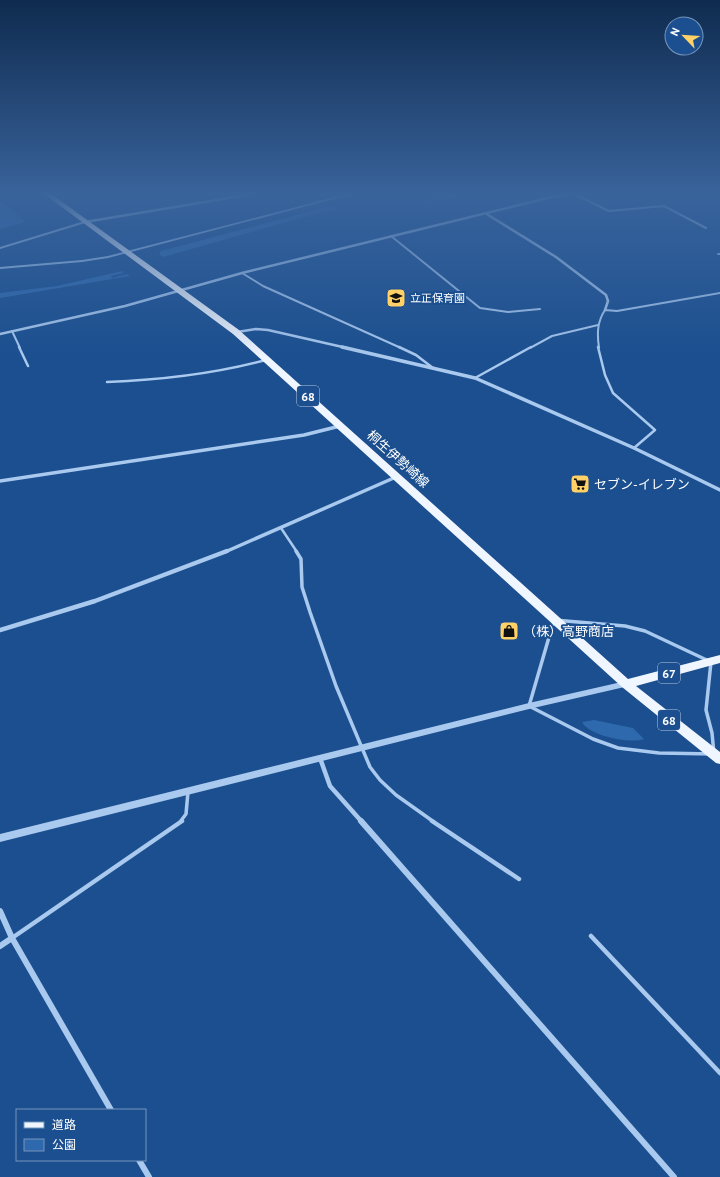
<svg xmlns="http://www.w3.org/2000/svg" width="720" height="1177" font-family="'PT Sans','Noto Sans JP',sans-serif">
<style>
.green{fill:#2e69ad}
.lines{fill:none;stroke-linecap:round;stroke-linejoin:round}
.service-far3{stroke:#a9c9ee;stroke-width:2}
.service-far2{stroke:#a9c9ee;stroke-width:2.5}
.service-far1{stroke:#a9c9ee;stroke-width:3.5}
.service{stroke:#a9c9ee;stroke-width:4.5}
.minor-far3{stroke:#a9c9ee;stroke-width:2.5}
.minor-far2{stroke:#a9c9ee;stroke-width:3.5}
.minor-far1{stroke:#a9c9ee;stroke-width:4.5}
.minor{stroke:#a9c9ee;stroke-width:6}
.tertiary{fill:#a9c9ee;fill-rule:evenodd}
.primary{fill:#f0f6ff;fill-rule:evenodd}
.labels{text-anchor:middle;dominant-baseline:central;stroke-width:4;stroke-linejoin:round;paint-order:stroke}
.far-poi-label{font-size:11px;fill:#fff;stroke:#1b4f8f;text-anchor:start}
.shield{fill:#1b4f8f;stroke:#bbcadd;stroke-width:1}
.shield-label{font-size:12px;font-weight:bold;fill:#fff}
.street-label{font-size:13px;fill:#fff;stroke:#1b4f8f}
.poi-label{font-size:13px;fill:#fff;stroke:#1b4f8f;text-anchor:start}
</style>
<rect width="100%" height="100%" fill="#1b4f8f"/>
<path class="green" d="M441,193l21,2 -43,11z
M0,200l26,22 -26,7z
M330,206l12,4 -5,-2 -174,49 -4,-3 2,-3z
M122,271l2,2 -13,3 1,2 15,-4 3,2 -130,22v-5l57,-7z
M594,720l39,8 11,11c-14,5 -55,-3 -62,-17z"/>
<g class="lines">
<path class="service-far3" d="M572,193l37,18 55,-5 42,22
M391,236l89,72 28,4 32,-3
M0,248l85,-26
M718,254h2
M242,273l21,13 138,62
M12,331l8,17
M530,348l22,-12 46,-11
M599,348c-2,-14 -2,-26 6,-38l12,1 103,-18"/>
<path class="service-far2" d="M19,347l9,19
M399,347l17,8 17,13
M598,347l7,28 8,18 42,37 -21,18
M475,378l56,-31
M107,382c54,-2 107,-8 159,-22
M281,528l16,24"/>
<path class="service-far1" d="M296,551l5,8 1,28 8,25 26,74 34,81 10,13 16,15 38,27
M554,620l71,6 20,5 66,31 -5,48 6,23 2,21 -55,-1 -41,-5 -25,-9 -64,-33z
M180,822l6,-8 2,-22"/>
<path class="service" d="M432,821l87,58
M591,936l129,137
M12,938l170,-117"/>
<path class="minor-far3" d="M485,213l71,44 50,38 2,6 -3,9
M85,222l174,-29
M237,332l19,-3 12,1 79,18
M0,334l125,-28 117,-33 326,-80"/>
<path class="minor-far2" d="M342,347l133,31 159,70 86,42
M0,481l304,-46 36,-9
M225,552l171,-75"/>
<path class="minor-far1" d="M0,630l95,-29 132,-50
M320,758l10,28 32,36"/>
<path class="minor" d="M361,821l313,356
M0,911l12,27 99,172
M0,946l12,-8
M139,1160l10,17"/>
<path class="tertiary" d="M350,193h7l-249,65 -26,4 -82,7v-2l82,-7 26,-4z
M626,681l3,1 1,2 -1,2 -100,23 -529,133v-8l529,-131z"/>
<path class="primary" d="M43,193h7l189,137 389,349 92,-24v8l-84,23 84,66v12l-4,-1 -94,-76 -389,-353z"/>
</g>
<linearGradient id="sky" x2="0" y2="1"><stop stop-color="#0f2b4f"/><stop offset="0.54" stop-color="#39639b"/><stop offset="1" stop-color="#39639b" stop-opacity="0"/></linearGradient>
<rect width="720" height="358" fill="url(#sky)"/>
<defs>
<symbol id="school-square" viewBox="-11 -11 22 22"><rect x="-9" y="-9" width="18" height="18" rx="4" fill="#ffd166" stroke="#1b4f8f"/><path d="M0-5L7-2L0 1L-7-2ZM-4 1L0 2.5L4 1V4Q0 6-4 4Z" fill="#111"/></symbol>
<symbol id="supermarket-square" viewBox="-11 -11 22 22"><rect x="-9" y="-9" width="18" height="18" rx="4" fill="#ffd166" stroke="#1b4f8f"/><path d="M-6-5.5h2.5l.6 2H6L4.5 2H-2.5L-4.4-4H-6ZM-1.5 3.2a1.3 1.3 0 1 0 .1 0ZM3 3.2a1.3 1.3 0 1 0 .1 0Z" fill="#111"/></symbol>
<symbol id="shop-square" viewBox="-11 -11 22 22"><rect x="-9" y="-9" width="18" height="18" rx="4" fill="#ffd166" stroke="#1b4f8f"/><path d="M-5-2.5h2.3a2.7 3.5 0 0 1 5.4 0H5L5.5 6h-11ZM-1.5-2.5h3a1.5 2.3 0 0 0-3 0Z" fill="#111"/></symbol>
</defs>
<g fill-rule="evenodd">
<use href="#school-square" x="385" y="287" width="22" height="22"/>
<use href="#supermarket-square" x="569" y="473" width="22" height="22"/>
<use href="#shop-square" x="498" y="620" width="22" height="22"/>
</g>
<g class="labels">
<g class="far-poi-label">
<text x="410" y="298">立正保育園</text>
</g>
<g class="shield">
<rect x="297" y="386" width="22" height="20" rx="3"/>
<rect x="658" y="663" width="22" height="20" rx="3"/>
<rect x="658" y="710" width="22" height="20" rx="3"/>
</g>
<g class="shield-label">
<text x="308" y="396">68</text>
<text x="669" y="673">67</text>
<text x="669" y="720">68</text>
</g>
<g class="street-label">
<text transform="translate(398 459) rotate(42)">桐生伊勢崎線</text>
</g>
<g class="poi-label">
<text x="594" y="484">セブン-イレブン</text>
<text x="523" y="631">（株）高野商店</text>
</g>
</g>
<rect x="16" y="1109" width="130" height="52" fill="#1b4f8f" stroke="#7695bc"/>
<rect x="24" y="1122" width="20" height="6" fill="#f0f6ff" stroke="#7695bc"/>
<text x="52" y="1129" font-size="12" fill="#ffffff">道路</text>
<rect x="24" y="1139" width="20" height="12" fill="#2e69ad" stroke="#7695bc"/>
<text x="52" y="1149" font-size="12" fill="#ffffff">公園</text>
<g transform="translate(684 36) rotate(295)"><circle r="19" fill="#1b4f8f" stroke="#7695bc"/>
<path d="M0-3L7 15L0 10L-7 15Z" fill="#ffd166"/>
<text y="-6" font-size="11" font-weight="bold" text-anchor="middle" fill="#ffffff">N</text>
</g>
</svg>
